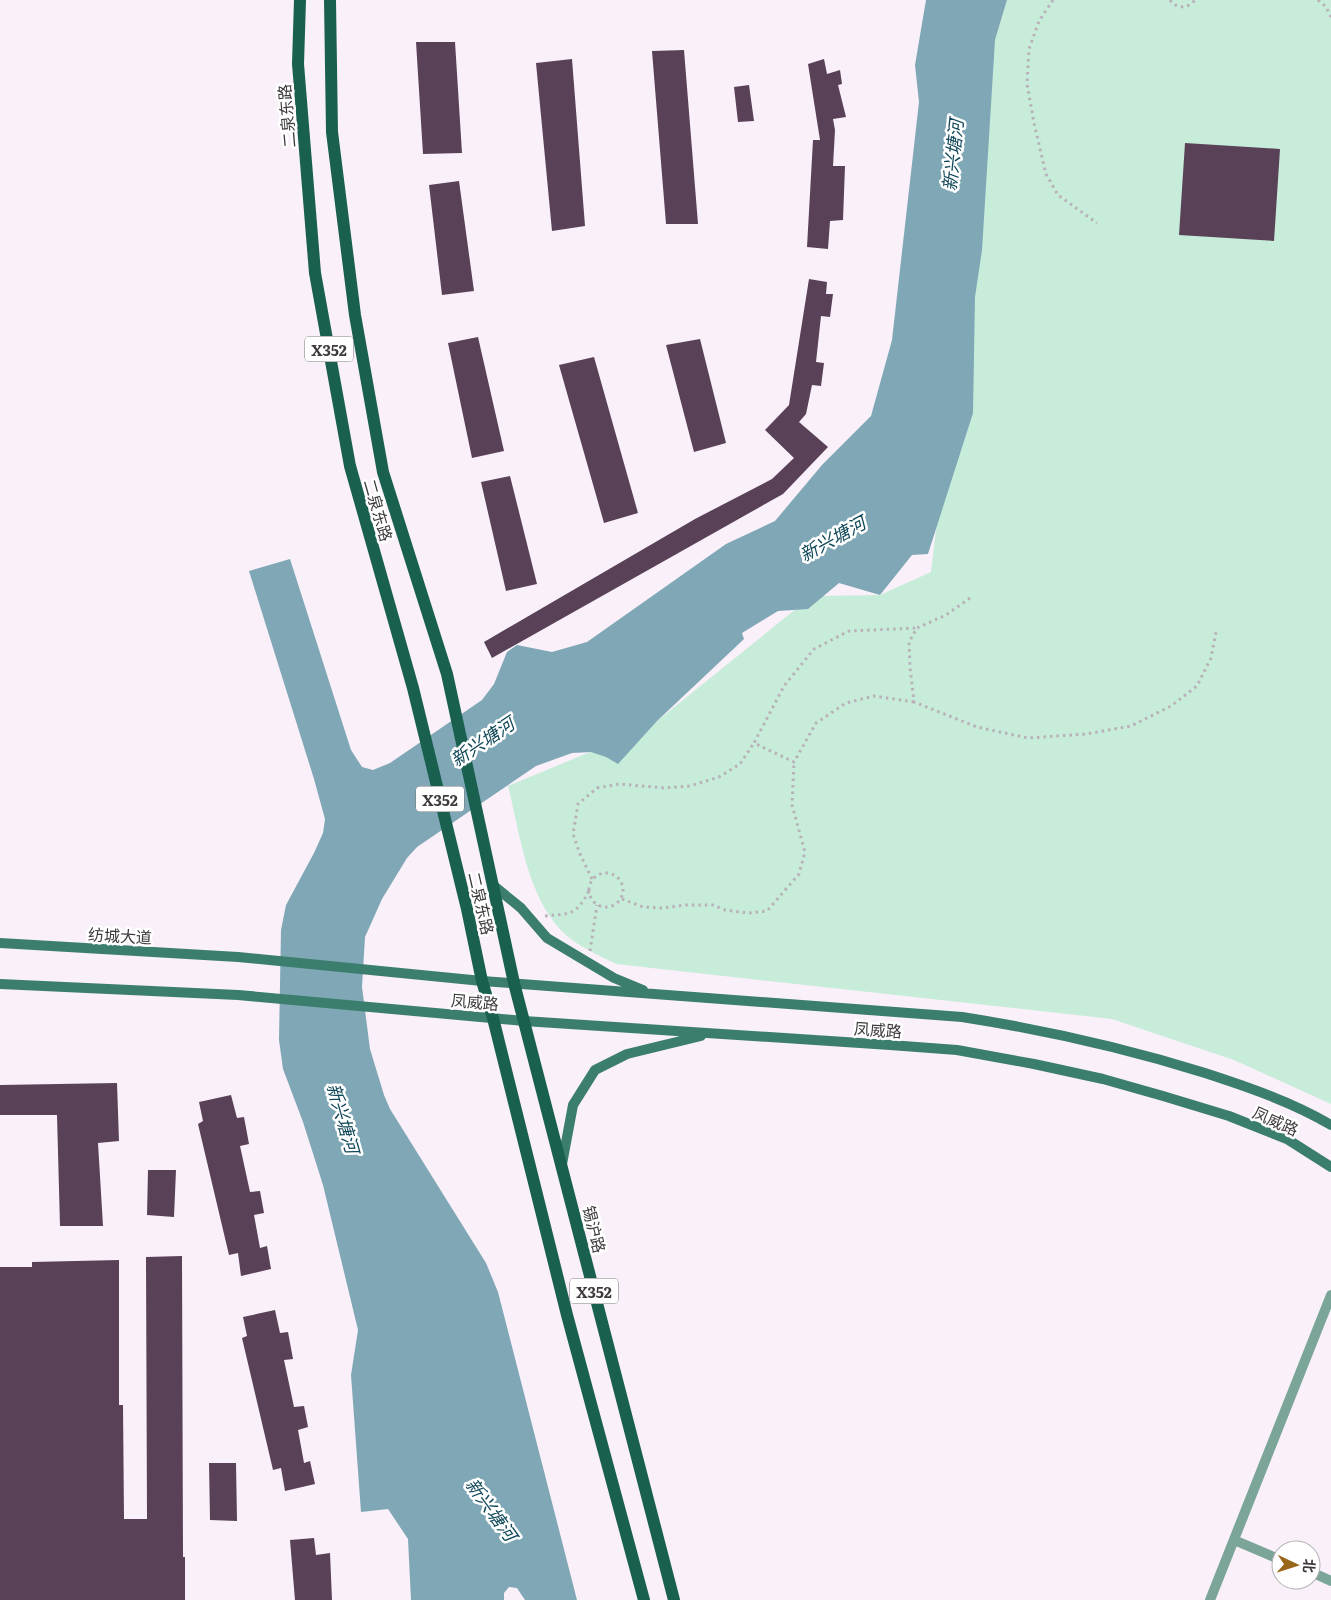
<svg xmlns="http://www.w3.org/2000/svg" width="1331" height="1600" font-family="Literata,'Noto Sans SC',serif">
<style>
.green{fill:#c7ecd9}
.water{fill:#7fa7b6}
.building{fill:#594158}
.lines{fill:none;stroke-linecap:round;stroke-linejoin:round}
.path{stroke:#b9b1b9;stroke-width:3;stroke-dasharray:2.5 4;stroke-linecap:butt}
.street{stroke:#7ba598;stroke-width:10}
.secondary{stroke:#3c7e6d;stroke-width:10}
.primary{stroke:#19604f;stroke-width:12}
.labels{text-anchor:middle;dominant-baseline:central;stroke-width:5;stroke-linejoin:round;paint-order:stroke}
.shield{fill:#fff;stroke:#787578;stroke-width:1}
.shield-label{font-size:15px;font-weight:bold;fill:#3e3a3e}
.street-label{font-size:16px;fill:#3e3a3e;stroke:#fff}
.water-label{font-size:18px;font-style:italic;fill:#11485a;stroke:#fff}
</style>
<rect width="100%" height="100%" fill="#f9f0f9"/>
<path class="green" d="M1007,0h324v1104l-97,-44 -122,-41 -496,-55c-14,-7 -29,-14 -41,-22 -47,-33 -54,-105 -67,-156l82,-34 67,-31 155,-125 68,-1 51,-23 64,-532z"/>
<path class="water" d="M926,0h81l-12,40 -13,210 -7,47 -2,116 -45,141 -16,1 -32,40 -41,-12 -31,26 -30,2 -36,22 2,6 -87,82 -39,43 -12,-7 -15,-5 -19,1 -36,13 -119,81 -10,11 -25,41 -17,38 -3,50 8,62 14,46 6,14 96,154 12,29 79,308h-52l-8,-12 -8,-1 -5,6v7h-93l-3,-61 -20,-30 -27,3 -10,-137 7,-45 -35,-145 -20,-63 -20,-53 -4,-29 2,-110 5,-25 28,-52 9,-20 2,-14 -11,-40 -65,-208 41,-12 61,191 11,17 11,3 17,-7 92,-63 12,-16 13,-32 10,-7 35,7 35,-10 139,-98 49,-23 47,-56 49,-49 21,-76 27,-238 -4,-37z"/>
<path class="building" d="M416,42h39l7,111 -39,1z
M684,50l14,174h-32l-14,-173z
M572,59l13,167 -33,5 -16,-168z
M824,59l3,15 13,-4 2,14 -4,1 8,32 -13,2 2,11 -2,36h12l-2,54 -13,1 -2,28 -21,-2 6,-107h7l-12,-76z
M749,85l5,36 -16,1 -4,-35z
M1185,143l95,6 -6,92 -95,-6z
M459,181l15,110 -32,4 -13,-110z
M809,279l18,3 -1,12h7l-3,23 -9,-1 -5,46 8,1 -3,23 -9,-1 -6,29 -7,8 29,25 -45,47 -291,164 -8,-16 211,-123 77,-40 22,-21 -29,-28 24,-25z
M478,337l26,114 -32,7 -24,-115z
M700,339l26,104 -32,9 -28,-107z
M594,357l44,156 -34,10 -45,-158z
M510,476l27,108 -31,7 -25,-109z
M117,1083l2,58 -21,2 5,83h-43l-3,-111h-57v-30z
M231,1095l6,23 7,-1 5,27 -9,2 10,46 10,-1 4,22 -10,2 6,33 7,-2 4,23 -30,7 -3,-23 -9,2 -31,-131 5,-3 -4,-19z
M148,1170h28l-2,47 -27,-2z
M182,1256l1,301h2v43h-185v-333h32v-5l87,-2v145h4l1,114h23l-1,-262z
M275,1310l5,23 8,-1 5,27 -9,1 10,47 10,-1 4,21 -10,3 6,33 6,-2 5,23 -30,7 -4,-23 -8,2 -31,-132 5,-2 -4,-19z
M209,1463h27l1,58 -27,-1z
M314,1538l2,17 14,-2 2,47h-37l-5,-60z"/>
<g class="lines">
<path class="path" d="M1053,0l-14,21 -10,28 -2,35 7,39 12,51 12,21 39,28
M1170,0c7,9 17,9 25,0
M1318,0l8,7 5,10
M970,598l-24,17 -29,13 -8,14 1,25 4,35 63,25 51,11 58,-4 45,-8 40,-20 26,-20 14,-28 5,-26
M914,702l-40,-6 -28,7 -30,20 -22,39 -40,-19 30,-57 30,-37 35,-18 68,-3
M589 890a17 17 0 1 1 34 0a17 17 0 1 1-34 0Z
M592,879l-12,-25 -7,-20 5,-30 19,-16 22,-4 46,4 25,-2 29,-9 21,-13 14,-21
M622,899l21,8 19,1 24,-3h27l12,5 24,3 18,-2 32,-37 6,-22 -13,-47 2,-43
M545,916c27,-3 30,0 44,-25
M590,951l7,-46"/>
<path class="street" d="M1234,1540l47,20
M1311,1572l20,9
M1210,1600l121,-305"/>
<path class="secondary" d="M494,886l27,22 26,30 67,40 29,12
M0,943l238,14 244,24 480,36c83,13 163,31 243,56 43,14 87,29 126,52
M0,984l238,11 286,26 366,24 67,5 77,14 69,15 60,17 66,20 58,23 44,28
M562,1164l11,-59 22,-35 32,-16 74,-18"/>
<path class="primary" d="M300,0l-2,64 17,209 35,193 63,222 54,221 15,72 11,37 74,297 77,285
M330,0l2,132 23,183 28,157 64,202 67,309 160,617"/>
</g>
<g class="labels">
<g class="shield">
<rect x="305" y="336.5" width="48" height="25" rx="4"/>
<rect x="416" y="786.5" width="48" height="25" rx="4"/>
<rect x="570" y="1278.5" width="48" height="25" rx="4"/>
</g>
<g class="shield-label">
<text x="329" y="349">X352</text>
<text x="440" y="799">X352</text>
<text x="594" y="1291">X352</text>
</g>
<g class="street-label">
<text transform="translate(286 116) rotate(-95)">二泉东路</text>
<text transform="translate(379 510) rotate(74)">二泉东路</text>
<text transform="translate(482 903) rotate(77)">二泉东路</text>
<text transform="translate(120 935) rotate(3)">纺城大道</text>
<text transform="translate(475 1001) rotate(5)">凤威路</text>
<text transform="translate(878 1029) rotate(4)">凤威路</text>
<text transform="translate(1276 1120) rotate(24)">凤威路</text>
<text transform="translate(595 1229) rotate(76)">锡沪路</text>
</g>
<g class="water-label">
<text transform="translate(952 155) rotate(-84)">新兴塘河</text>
<text transform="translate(832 538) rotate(-29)">新兴塘河</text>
<text transform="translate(482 741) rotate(-34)">新兴塘河</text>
<text transform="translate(344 1118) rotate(74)">新兴塘河</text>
<text transform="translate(492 1509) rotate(54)">新兴塘河</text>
</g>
</g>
<g transform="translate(1296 1565) rotate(94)"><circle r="24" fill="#ffffff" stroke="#b2b0b2"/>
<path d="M0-4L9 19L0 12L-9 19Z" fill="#986619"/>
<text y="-8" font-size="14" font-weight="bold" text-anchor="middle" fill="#3e3a3e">北</text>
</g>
</svg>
